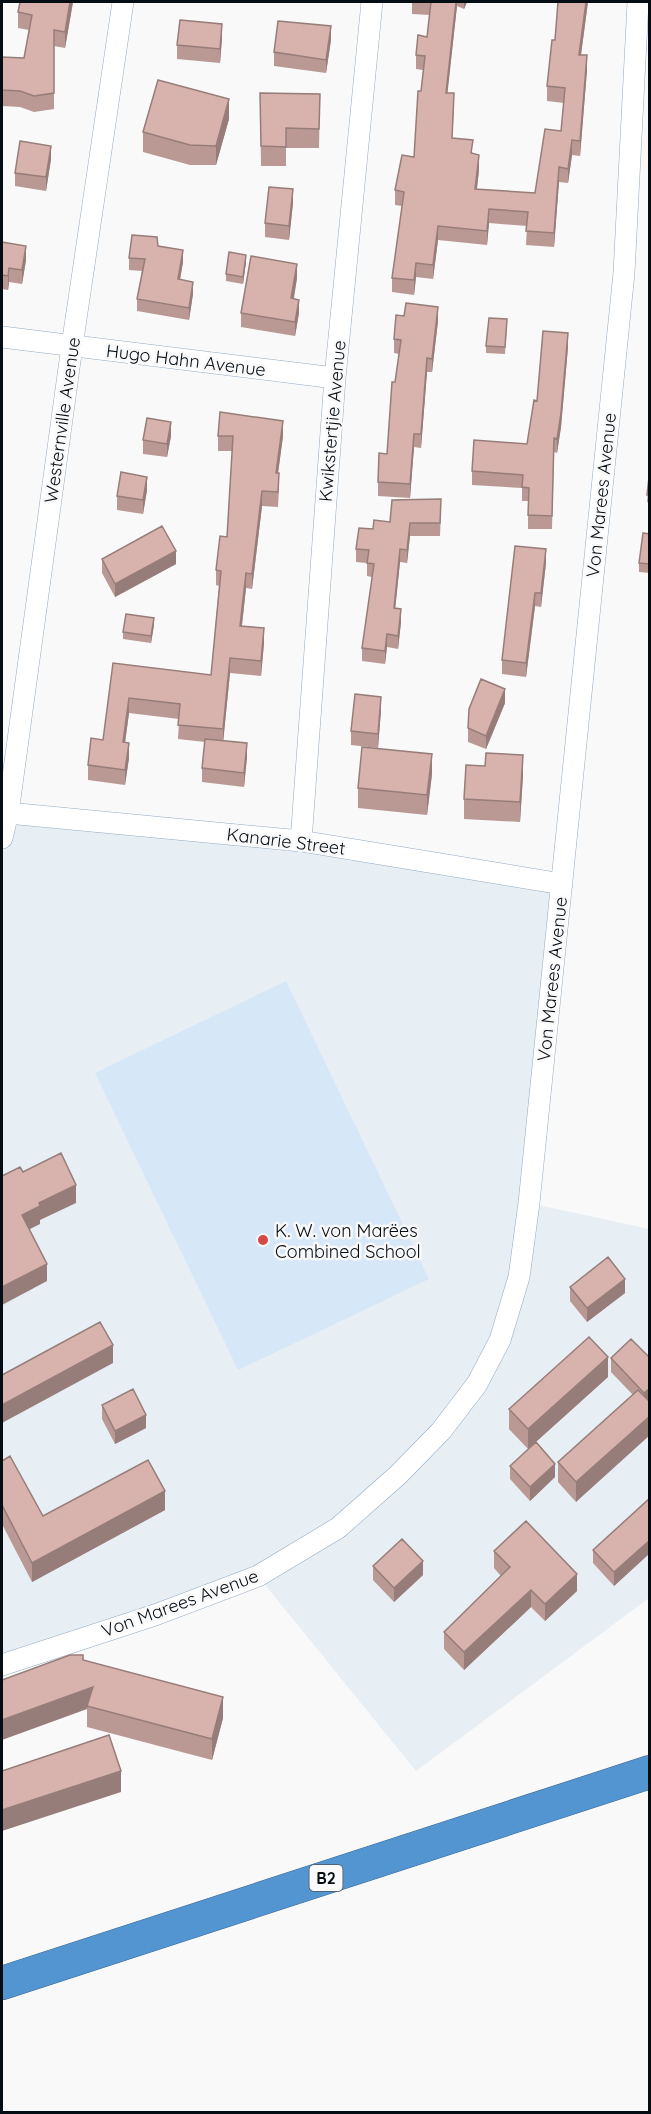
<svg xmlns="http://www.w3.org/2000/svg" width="651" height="2114" font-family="Quicksand,sans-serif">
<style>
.built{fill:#e7eef4}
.green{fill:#d6e7f7}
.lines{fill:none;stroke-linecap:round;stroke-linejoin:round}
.street-casing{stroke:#92abc4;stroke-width:22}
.highway-casing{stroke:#37658f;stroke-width:34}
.street{stroke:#fff;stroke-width:21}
.highway{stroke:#5395d1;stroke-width:33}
.wall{fill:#ba9995}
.shaded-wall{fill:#977d79}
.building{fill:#d8b2ad;stroke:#977d79;stroke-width:1.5}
.poi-dot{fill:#d64843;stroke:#f9f9f9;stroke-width:2}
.labels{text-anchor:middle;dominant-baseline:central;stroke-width:5;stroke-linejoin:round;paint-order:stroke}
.shield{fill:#f9f9f9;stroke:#4e5359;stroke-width:1.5}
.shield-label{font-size:16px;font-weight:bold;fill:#040c14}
.street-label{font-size:18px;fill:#040c14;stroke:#f9f9f9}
.poi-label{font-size:18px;fill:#040c14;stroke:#f9f9f9;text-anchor:start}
</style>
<rect width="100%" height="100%" fill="#f9f9f9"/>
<path class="built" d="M8,813l554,71 -33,319 120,26v369l-233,173 -158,-195 -256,89v-827z"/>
<path class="green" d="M286,981l143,298 -191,91 -143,-297z"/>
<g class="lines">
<defs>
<path id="street" d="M2,337l333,41
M8,813l293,28 261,43
M2,838l6,-25 64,-467 51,-344
M301,841l34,-463 37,-376
M2,1665l153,-50 103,-39 80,-48 60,-53 43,-44 36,-47 23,-44 19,-63 10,-74 95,-930 14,-271"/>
<path id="highway" d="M2,1983l648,-211"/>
</defs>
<use href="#street" class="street-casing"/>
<use href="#highway" class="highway-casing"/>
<use href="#street" class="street"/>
<use href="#highway" class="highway"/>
</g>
<path class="wall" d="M20,2h53l-8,46 -11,-2v63l-20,3 -14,-5 -18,-1v-49l22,1 5,-28 -11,-2v-16z
M412,2h55l-3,7 -7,-3 -10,87 7,15 -2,30 21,15 6,17 -2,19 58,4 26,-62 3,-28 -17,-2v-15l8,-46 33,-38 -7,53 6,15 -7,86 -8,-1 -4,28 -9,-1 -5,65 -28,-2 1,-19 -38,-3 -2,22 -49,-5 -5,39 -17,-2 -2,18 -22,-3v-14l10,-72 -7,-1v-15l19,-33 9,-87 -7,-1v-14l11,-18 3,-22 -18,-1z
M222,38l-2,25 -43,-4v-14z
M331,40l-5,33 -52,-7v-14z
M260,93l60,1 -1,54h-33v18h-25z
M229,119l-13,46h-26l-47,-13v-20z
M51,159l-5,32 -31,-5v-13z
M293,203l-4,37 -24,-3v-14z
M2,242l24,18 -4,24 -13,-2 -1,8 -6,-1z
M158,246l25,16 -3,17 13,15 -4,26 -52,-9v-12l5,-28 -13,-1v-12z
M246,262l-3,22 -17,-3v-7z
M297,278l-3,21 5,14 -4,23 -54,-9v-14z
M438,321l-6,51h-5l-6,76 -7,-1 -4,51 -32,-2v-14l9,-28 12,-100 -5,-1v-14z
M507,326l-2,28 -19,-1v-7z
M568,347l-7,80 -4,26 -3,-1 -2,77h-24v-28h-6v-13l-50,-3v-14l55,-27 10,-43z
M171,436l-4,21 -24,-3v-14z
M218,436h65l-5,37 1,15 -1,19 -16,-1 -10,83 -6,-1 -4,38 22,17 -3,33 -31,-3 -7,68 24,16 -3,30 -42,-5v-14l3,-26 -27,-3 1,-20 -50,-6 -4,30 4,15 -4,27 -37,-5v-15l15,-25 10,-77 98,12 8,-89 -3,-1v-15l11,-33 5,-86h-14z
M650,468v35l-3,-1z
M147,490l-4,24 -26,-4v-14z
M441,512l-1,24h-30l-3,27 -7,-1 -5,46 6,14 -3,27 -11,-2 -2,17 -23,-3v-13l10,-71 -5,-1v-13l-11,-1v-13l17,-20 17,-7z
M650,534v39l-11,-1v-9z
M102,559l74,5 -61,33 -13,-24z
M546,563l-5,44 -6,-1 -9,71 -24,-3v-14z
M154,625l-3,18 -28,-4v-7z
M505,703l-19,46 -18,-7v-14z
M381,710l-3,38 -27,-3v-14z
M432,774l-5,41 -69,-7v-20z
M523,775l-3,47 -56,-3v-20z
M570,1287l55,6 -38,29 -17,-21z
M611,1358h39v43l-74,101 -18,-20v-20l75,-67 -22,-23z
M608,1377l-80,72 -19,-20v-20z
M102,1405l44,23 -31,16 -13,-25z
M2,1461l41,55 122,-6 -133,72 -30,-58z
M510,1466l45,11 -25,24 -20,-22z
M650,1498v55l-36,33 -21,-23v-13z
M494,1551l83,40 -32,30 -14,-14 -67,63 -20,-21v-17l57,-56 -7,-8z
M373,1566l50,9 -29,27 -21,-22z
M83,1660l140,58 -11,42 -125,-33v-18z"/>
<path class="shaded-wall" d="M70,2h3l-8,46v-16z
M456,2h1v4l-11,101v-14z
M464,2h3l-3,7z
M586,2h2l-9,67v-14z
M222,24v14l-2,25v-14z
M331,26v14l-5,33v-13z
M587,55v15l-7,86v-15z
M229,99v20l-13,46v-19z
M572,140v15l-4,28v-14z
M51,146v13l-5,32v-14z
M479,155v15l-4,33v-14z
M559,167v15l-5,65v-14z
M293,189v14l-4,37v-14z
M489,209v14l-2,22v-14z
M438,226v14l-5,39v-14z
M26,246v14l-4,24v-14z
M183,250v12l-5,29v-12z
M246,255v7l-3,22v-7z
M416,263v14l-2,18v-15z
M297,264v14l-6,34v-14z
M9,268v14l-1,8v-14z
M193,282v12l-4,26v-12z
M299,300v13l-4,23v-14z
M438,307v14l-6,51v-13z
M568,333v14l-7,80 -4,26v-14z
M427,358v14l-6,76v-14z
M283,421v15l-7,52v-15z
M171,422v14l-4,21v-13z
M414,434v13l-4,51v-14z
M147,477v13l-4,24v-14z
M262,491v15l-10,83v-15z
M410,523v13l-3,27v-13z
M400,549v13l-6,59v-13z
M546,549v14l-5,44v-14z
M176,551v13l-61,33v-13z
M246,573v15l-6,53v-15z
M535,593v13l-9,71v-14z
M401,609v13l-3,27v-13z
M154,618v7l-3,18v-7z
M264,628v15l-3,33v-15z
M387,634v13l-2,17v-13z
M230,658v15l-7,71v-15z
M505,689v14l-19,46v-13z
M381,697v13l-3,38v-14z
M129,698v15l-6,44v-15z
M129,743v15l-4,27v-15z
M247,743v14l-3,30v-14z
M432,754v20l-5,41v-20z
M523,755v20l-3,47v-20z
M76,1185v18l-36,17v4l-18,9v-18l17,-12z
M47,1264v17l-45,24v-18z
M625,1279v14l-38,29v-14z
M113,1345v18l-111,60v-18z
M608,1357v20l-80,72v-20z
M650,1388v13l-6,5v-13z
M146,1415v13l-31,16v-13z
M650,1416v19l-74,67v-20z
M555,1464v13l-25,24v-14z
M165,1491v19l-133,72v-19z
M650,1540v13l-36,33v-14z
M423,1561v14l-29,27v-14z
M577,1574v17l-32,30v-17z
M531,1590v17l-67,63v-18z
M93,1687l-6,22 -85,31v-20z
M223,1697v21l-11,42v-21z
M121,1771v21l-119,39v-21z"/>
<path class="building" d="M20,2h50l-5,30 -11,-2v63l-20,3 -14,-5 -18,-1v-33l22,1 8,-43 -14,-3z
M431,2h25l-10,91h8l-2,45 21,2 -2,13 8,2 -4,34 60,4 10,-64 16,2 4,-43 -18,-2 5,-46h3l3,-38h28l-7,53h8l-7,86 -8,-1 -4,29 -9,-2 -5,66 -28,-2 2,-19 -39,-3 -2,22 -49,-5 -5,39 -17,-2 -2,17 -22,-2 12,-86 -9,-2 7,-35 12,2 4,-66h3l4,-35 -9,-1 2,-20 9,2z
M180,20l42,4 -2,25 -43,-4z
M278,21l53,5 -5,34 -52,-8z
M158,80l71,19 -13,47 -26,-1 -47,-13z
M260,93l60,1 -1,35 -33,-1v19l-25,-1z
M20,141l31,5 -5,31 -31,-4z
M269,187l24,2 -4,37 -24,-3z
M132,235l25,2 1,9 25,4 -5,29 15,3 -4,26 -52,-9 8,-40 -16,-1z
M2,242l24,4 -4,24 -13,-2 -1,8 -6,-1z
M229,252l17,3 -3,22 -17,-3z
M251,256l46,8 -6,34 8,2 -4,22 -54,-9z
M406,303l32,4 -6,52 -5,-1 -6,76h-7l-4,50 -32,-2 1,-29 8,1 5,-72h3l6,-42 -7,-1 2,-24 8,1z
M489,318l18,1 -2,28 -19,-1z
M543,331l25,2 -7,80 -4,26 -3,-1 -2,78 -24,-1 1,-27 -7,-1 1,-12 -51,-4 2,-31 53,4 7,-44 3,1z
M220,412l63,9 -7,52h3l-1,19 -16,-1 -10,83 -6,-1 -6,53 24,2 -3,33 -31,-3 -7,71 -45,-4 2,-21 -51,-6 -6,44 6,1 -4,27 -37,-5 3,-27 12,2 10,-77 98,12 10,-104 -5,-1 4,-34 7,1 6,-101h-15z
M147,418l24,4 -4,22 -24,-4z
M650,468v27h-3z
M121,472l26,5 -4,23 -26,-4z
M441,499l-1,24h-30l-3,27 -7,-1 -6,59 7,1 -3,27 -11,-2 -2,17 -23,-3 12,-84 -7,-1 2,-13 -13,-1 3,-21 14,1 1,-9 16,2 2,-22z
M162,526l14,25 -61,33 -13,-25z
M643,533l7,1v30l-11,-1z
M515,546l31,3 -5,44h-6l-9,70 -24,-3z
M126,614l28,4 -3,18 -28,-4z
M481,679l24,10 -19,47 -18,-8 1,-19z
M355,694l26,3 -3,37 -27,-3z
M205,739l42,4 -3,30 -42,-5z
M362,747l70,7 -5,41 -69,-7z
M486,753l37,2 -3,47 -56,-3 2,-34 19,1z
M61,1153l15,32 -37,18 1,3 -18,9 25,49 -45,23v-111l18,-9 3,5z
M608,1257l17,22 -38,29 -17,-21z
M100,1322l13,23 -111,60v-30z
M589,1337l19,20 -80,72 -19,-20z
M631,1339l19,19v30l-6,5 -33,-35z
M133,1389l13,26 -31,16 -13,-26z
M638,1390l12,12v14l-74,66 -18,-20z
M536,1442l19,22 -25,23 -20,-21z
M10,1456l33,60 105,-56 17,31 -133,72 -30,-58v-44z
M650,1498v42l-36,32 -21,-22z
M526,1521l51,53 -32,30 -14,-14 -67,62 -20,-20 66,-65 -16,-16z
M402,1539l21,22 -29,27 -21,-22z
M70,1655h13v5l140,37 -11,42 -125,-33 6,-19 -91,33v-40z
M109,1735l12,36 -119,39v-39z"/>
<circle class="poi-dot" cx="263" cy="1240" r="6"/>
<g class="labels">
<rect class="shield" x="309.5" y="1865" width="33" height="26" rx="4.5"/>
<g class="shield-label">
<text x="326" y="1878">B2</text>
</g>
<g class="street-label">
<text transform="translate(186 360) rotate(7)">Hugo Hahn Avenue</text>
<text transform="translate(62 420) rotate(-82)">Westernville Avenue</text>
<text transform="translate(332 421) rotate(-85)">Kwikstertjie Avenue</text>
<text transform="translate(601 495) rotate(-84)">Von Marees Avenue</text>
<text transform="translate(286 841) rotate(7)">Kanarie Street</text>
<text transform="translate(552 979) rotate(-84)">Von Marees Avenue</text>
<text transform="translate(180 1603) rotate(-20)">Von Marees Avenue</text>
</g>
<g class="poi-label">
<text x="275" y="1230">K. W. von Marëes<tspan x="275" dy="21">Combined School</tspan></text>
</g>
</g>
<rect width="651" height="2114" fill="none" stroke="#040c14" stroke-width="6"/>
</svg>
